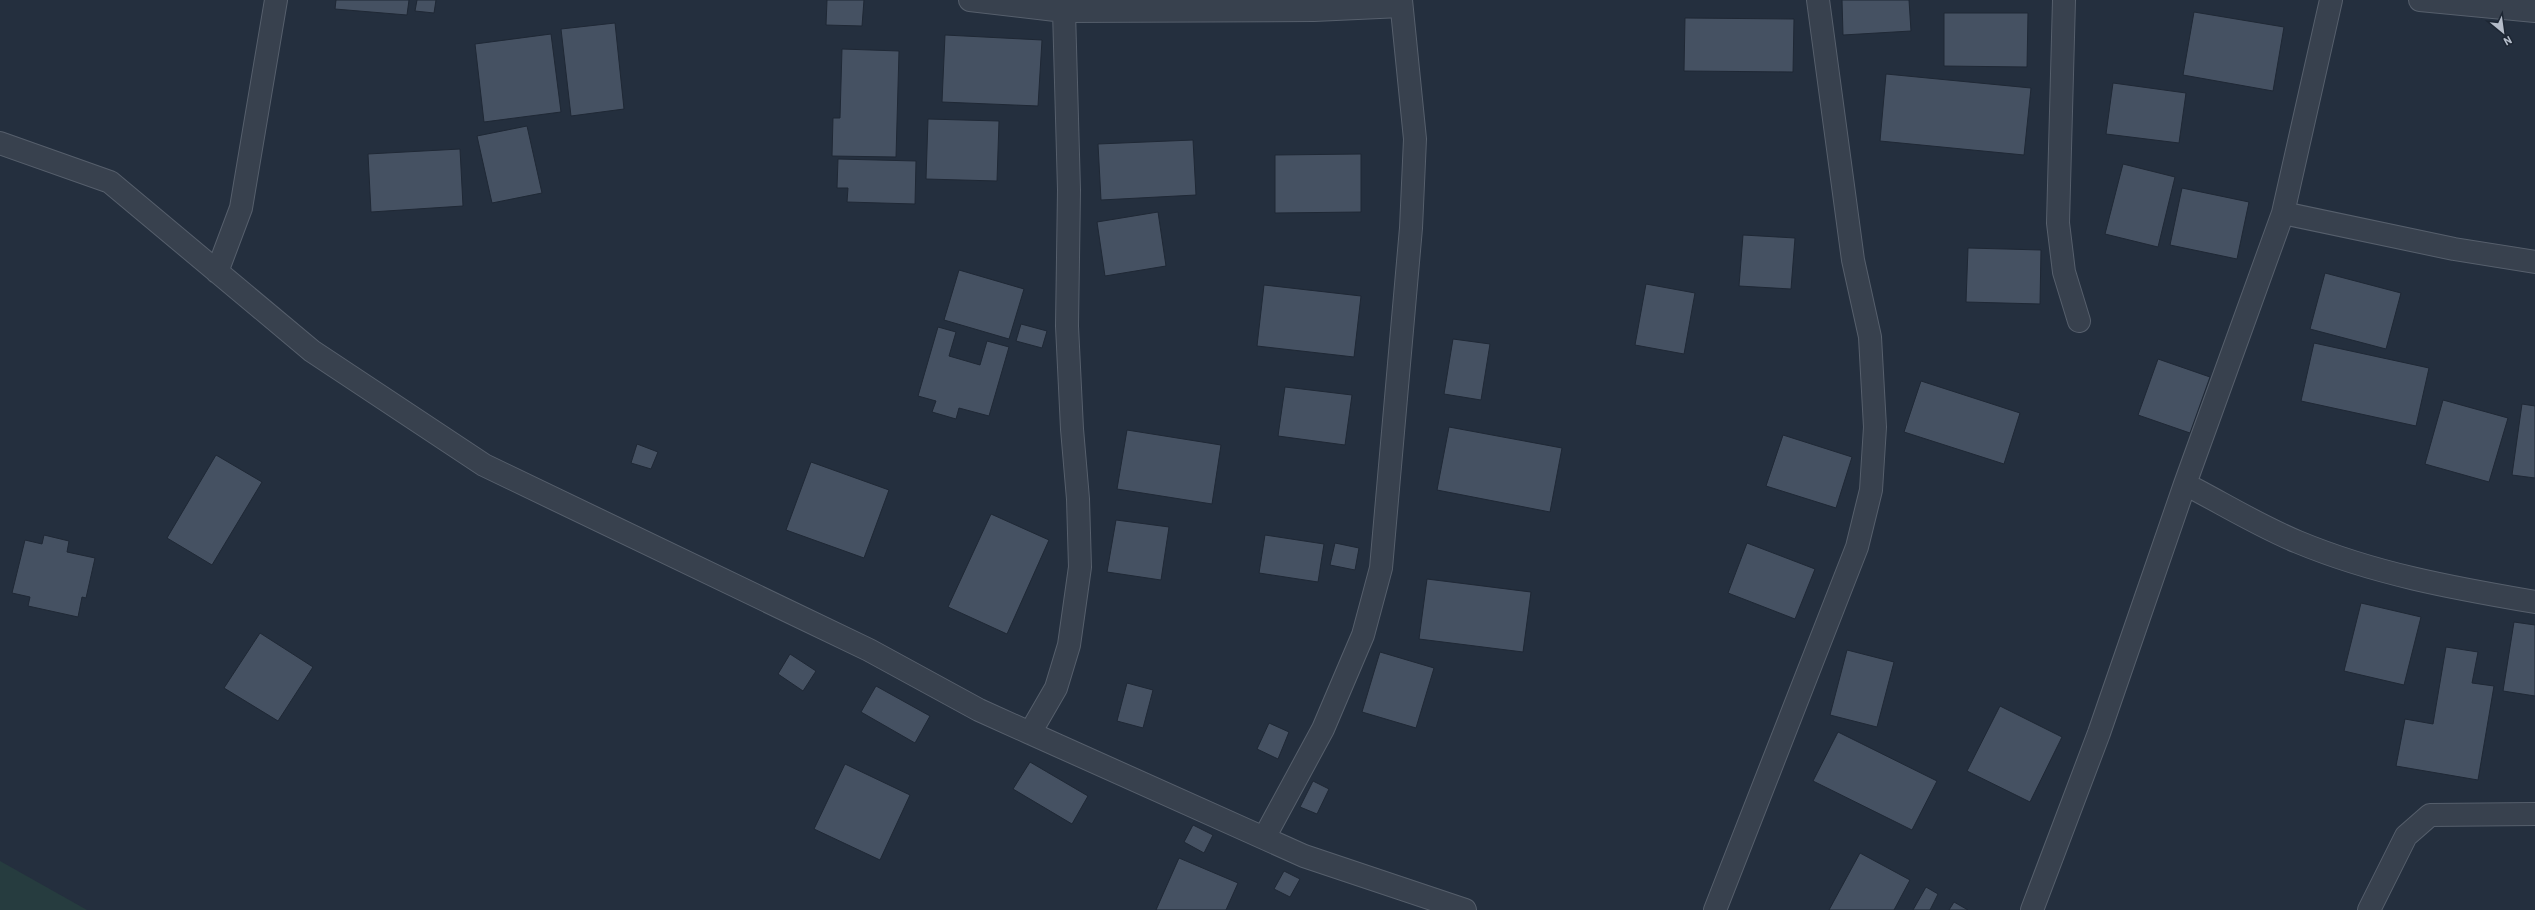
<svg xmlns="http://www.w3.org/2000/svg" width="2535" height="910" font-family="Barlow,sans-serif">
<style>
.green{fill:#263c3f}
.building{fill:#455162;stroke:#1f2835}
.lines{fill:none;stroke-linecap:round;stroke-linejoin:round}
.street-casing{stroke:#565f6c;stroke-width:24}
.street{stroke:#38414e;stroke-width:22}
</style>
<rect width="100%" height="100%" fill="#242f3e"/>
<path class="green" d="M0,861l87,49h-87z"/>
<path class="building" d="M336,0h73l-2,15 -72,-6z
M417,0h19l-2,13 -19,-2z
M827,0h37l-2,26 -36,-1z
M1842,0h67l2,31 -68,4z
M2194,12l90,15 -11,64 -90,-16z
M1944,13h84l-1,54 -83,-1z
M1685,18l109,1 -1,53 -109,-1z
M615,23l9,86 -53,7 -10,-87z
M551,34l10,78 -77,10 -9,-78z
M945,35l97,5 -4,66 -96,-4z
M842,49l57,2 -3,106 -64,-1 1,-38h7z
M1886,74l145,14 -7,67 -144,-14z
M2113,83l73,10 -7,50 -73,-9z
M928,119l71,2 -2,60 -71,-2z
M527,126l15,67 -50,10 -15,-67z
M1193,140l3,55 -95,5 -3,-56z
M460,149l3,57 -92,6 -3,-58z
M1361,154v58l-86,1v-58z
M838,159l78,2 -1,43 -68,-2 1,-14h-11z
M2123,164l52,13 -17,70 -53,-13z
M2182,188l67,14 -12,57 -67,-14z
M1158,212l8,54 -61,10 -8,-54z
M1743,235l52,3 -4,51 -52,-3z
M1968,248l73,2 -1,54 -74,-2z
M959,270l65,19 -15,50 -65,-19z
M2325,273l76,20 -15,56 -76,-20z
M1646,284l49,9 -11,61 -49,-9z
M1264,285l97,11 -7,61 -97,-11z
M1021,324l26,7 -5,17 -26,-7z
M938,327l18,5 -7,24 31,9 7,-24 22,6 -20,69 -30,-8 -3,11 -24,-7 4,-11 -18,-5z
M1453,339l37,5 -9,56 -37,-6z
M2314,343l115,25 -13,58 -115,-25z
M2158,359l52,18 -20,56 -52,-18z
M1921,381l99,32 -16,51 -100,-32z
M1285,387l67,8 -7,50 -67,-9z
M2443,400l65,18 -19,64 -64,-18z
M2522,404l13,2v72l-23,-3z
M1449,427l113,21 -12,64 -113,-22z
M1127,430l94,15 -9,59 -95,-15z
M1783,435l69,22 -16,51 -70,-22z
M637,444l21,8 -7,17 -20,-6z
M216,455l46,27 -50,83 -45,-27z
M811,462l78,28 -25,68 -78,-28z
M991,514l58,26 -42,94 -59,-27z
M1116,520l53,7 -8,53 -54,-8z
M44,535l25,6 -2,11 28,6 -9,40 -4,-1 -4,20 -50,-11 2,-9 -18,-4 13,-53 17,4z
M1265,535l59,9 -6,38 -59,-9z
M1335,543l24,5 -4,22 -25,-5z
M1747,543l68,26 -20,50 -67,-26z
M1427,579l104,13 -8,60 -104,-13z
M2361,603l60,14 -17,68 -60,-14z
M2514,622l21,3v71l-32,-5z
M260,633l53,34 -35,54 -54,-33z
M2446,647l32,5 -6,31 22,3 -16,94 -82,-14 9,-47 28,5z
M1847,650l47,12 -17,65 -47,-12z
M1380,652l54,16 -18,60 -54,-16z
M790,654l26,17 -13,20 -25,-17z
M1127,683l26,7 -10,38 -26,-7z
M876,686l54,30 -15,27 -54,-31z
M2000,706l62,31 -32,65 -63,-31z
M1269,723l20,9 -11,27 -21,-10z
M1838,732l99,49 -25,49 -99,-49z
M1030,762l58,34 -16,28 -59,-35z
M845,764l65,31 -30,65 -66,-31z
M1313,781l16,8 -12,25 -17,-7z
M1193,825l20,10 -9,18 -20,-11z
M1860,853l50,27 -16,30h-65z
M1179,858l59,25 -12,27h-70z
M1284,871l16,8 -10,18 -16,-8z
M1926,887l12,7 -8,16h-17z
M1954,902l14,8h-19z"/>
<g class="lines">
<defs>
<path id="street" d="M970,0l94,11 250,-1 87,-4
M2064,0l-6,223 6,49 15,49
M2420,0l115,11
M0,143l110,39 202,169 172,114 385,185 110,60 51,23 274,123 161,54
M2283,213l171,36 81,13
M217,272l24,-64 35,-208
M2185,484c37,19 74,42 113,58 77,32 155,46 237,60
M1030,733l26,-45 13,-43 11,-78 -2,-68 -6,-70 -5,-103 2,-136 -5,-179
M1264,838l59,-109 40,-94 18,-67 30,-340 4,-89 -14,-139
M1715,910l142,-363 14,-57 4,-63 -5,-90 -17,-77 -35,-260
M2032,910l67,-177 86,-249 98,-271 48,-213
M2369,910l37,-74 24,-21 105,-1"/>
</defs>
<use href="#street" class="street-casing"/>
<use href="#street" class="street"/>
</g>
<g transform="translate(2503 32) rotate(151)" stroke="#1d2633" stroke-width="3" paint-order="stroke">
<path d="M0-3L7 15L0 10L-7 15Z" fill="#b4bcc9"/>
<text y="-6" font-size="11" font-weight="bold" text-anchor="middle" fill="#b4bcc9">N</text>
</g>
</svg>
